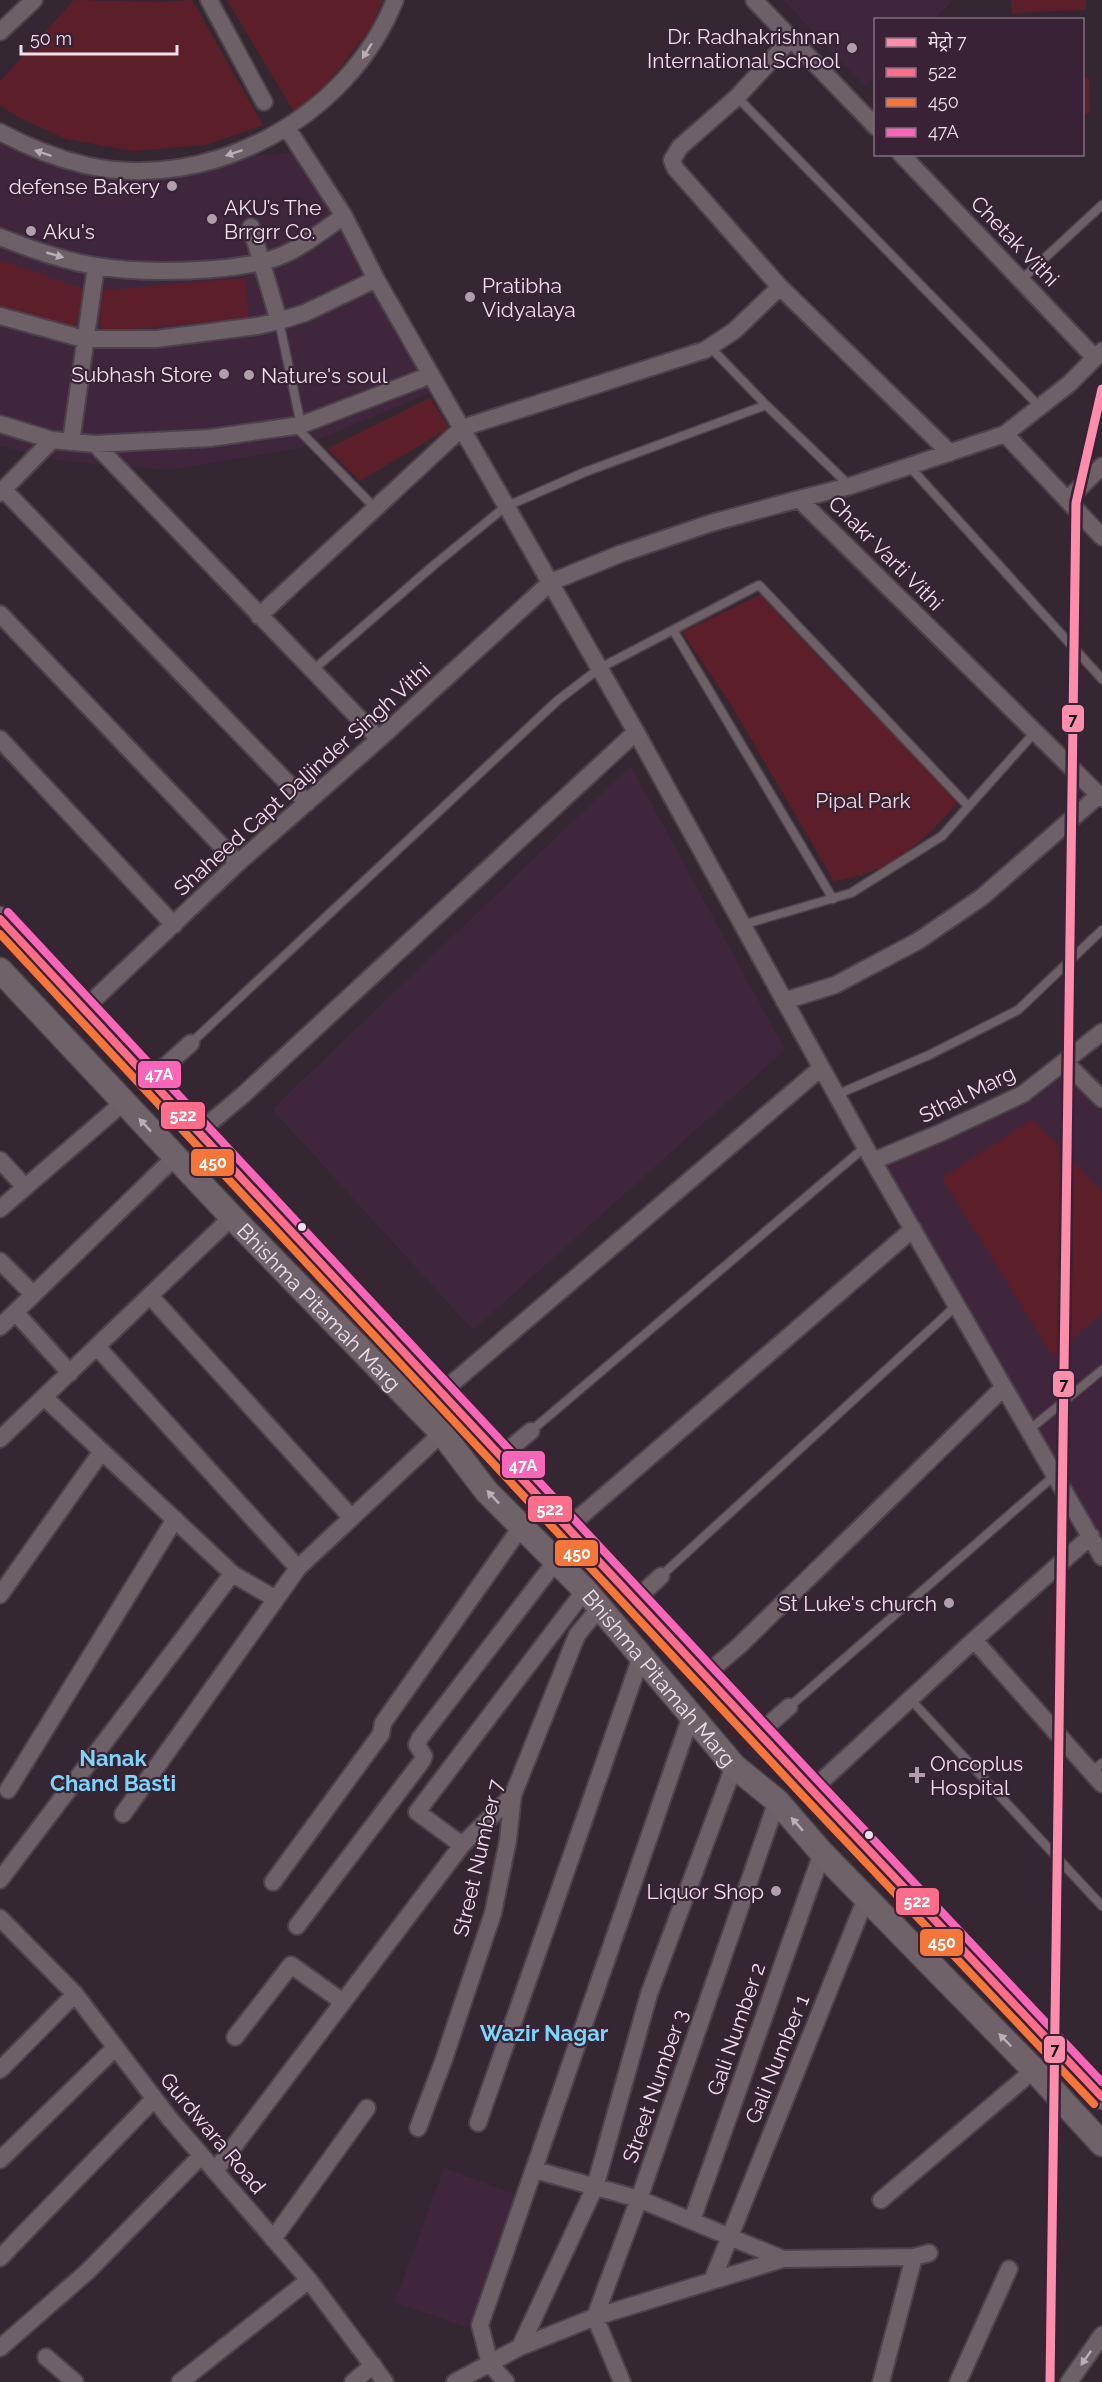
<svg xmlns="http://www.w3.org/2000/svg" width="1102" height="2382" font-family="Raleway,'Noto Sans Devanagari',sans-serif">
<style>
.built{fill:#40263c}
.green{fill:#5c1f29}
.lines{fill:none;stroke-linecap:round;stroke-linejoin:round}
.service-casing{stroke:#4d424b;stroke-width:11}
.minor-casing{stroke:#4d424b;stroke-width:20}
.secondary-casing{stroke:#4d424b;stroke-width:27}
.service{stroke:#6d6067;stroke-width:8}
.minor{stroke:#6d6067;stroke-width:16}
.secondary{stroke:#706269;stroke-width:24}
.bus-1-casing{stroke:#392235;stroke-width:12}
.bus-2-casing{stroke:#392235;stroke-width:12}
.bus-3-casing{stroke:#392235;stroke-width:12}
.bus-1{stroke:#fb6d88;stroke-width:8}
.bus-2{stroke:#f5763a;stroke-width:8}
.bus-3{stroke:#fa66b7;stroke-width:8}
.metro-1-casing{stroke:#392235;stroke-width:14}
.metro-1{stroke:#fc8eac;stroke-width:9}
.oneway{fill:#bbadb7}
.oneway2{fill:#bcaeb8}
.poi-dot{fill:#ae9fab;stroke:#392235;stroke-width:2}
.bus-dot{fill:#efe0ec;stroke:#392235;stroke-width:2}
.labels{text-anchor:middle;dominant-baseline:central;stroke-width:4.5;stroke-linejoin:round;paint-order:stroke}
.poi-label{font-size:21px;fill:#efe0ec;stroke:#392235;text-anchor:end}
.street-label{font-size:21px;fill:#efe0ec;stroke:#392235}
.park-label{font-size:21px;fill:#f0d8d9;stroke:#392235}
.neighbourhood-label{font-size:22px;font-weight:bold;fill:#7cd6fa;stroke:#392235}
.line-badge{stroke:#392235;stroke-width:2}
.badge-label{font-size:16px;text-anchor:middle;font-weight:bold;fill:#fff}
.pale-badge-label{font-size:16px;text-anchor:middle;font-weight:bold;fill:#111}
</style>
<rect width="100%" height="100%" fill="#342732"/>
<path class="built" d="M783,0h171l-20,19 -58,1 -1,56 -10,10z
M0,125l36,23 96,23 116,-15 57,-4 134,237 -141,59 -126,22 -111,-9 -61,-15z
M631,766l154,284 -312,280 -201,-221z
M1065,1062l37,37v458l-229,-396 150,-67z
M444,2168l73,27 -49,133 -73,-26z"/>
<path class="green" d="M74,0l86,2 32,-2 71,125 -57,20 -73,6 -67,-12 -48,-22 -18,-12v-24z
M227,0h156l-13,30 -48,60 -28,22z
M1011,0h75v10l-74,3z
M1082,78h7l1,35h-7z
M0,260l87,30 -14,41 -73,-25z
M245,278l4,40 -148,14 -3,-41z
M430,398l19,30 -89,53 -33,-32z
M760,595l198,207c-34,40 -70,72 -124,79l-104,-178 -48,-71z
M1032,1119l70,72v122l-49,43 -111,-178z"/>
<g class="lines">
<defs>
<path id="service" d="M737,97l303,310
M1021,280l81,-75
M279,321l22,104
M710,347l56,58
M295,426l81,83
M909,466l193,213
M673,630l160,269
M313,670l121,-105 71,-58 80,-35 181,-67 84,81
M742,925l109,-32 91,-57 93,-104
M191,1043l367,-343 42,-32 159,-83 209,221
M836,1095l93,-40 89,-45 84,-80
M1029,1430l73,-60
M531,1431l334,-284
M661,1576l296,-271
M911,1700l191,206
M789,1707l266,-232
M1091,1772l11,-9"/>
<path id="minor" d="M209,0l55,102
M754,0l122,127
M0,32l34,-32
M791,39l-54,58 -57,50 -8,13 3,8 105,119 170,166
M287,128l57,88 32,63 260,453 237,429 229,396
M0,132c28,15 55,26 85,33 124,29 264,-48 310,-165
M901,154l194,204
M251,227l28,94
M0,237c30,12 64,24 96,29 47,8 138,7 182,-9 24,-9 45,-27 66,-41
M0,316l84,23h72l101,-13 22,-5 26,-8 71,-34
M0,424l52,16 43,4 115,-6 91,-13 130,-50
M1005,434l97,103
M71,442l25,-176
M95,444l284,295
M3,489l304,314
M0,493l52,-53
M799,499l51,-13 155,-52 64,-50 33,-33
M1067,500l35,-34
M0,614l238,249
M259,616l203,-188 243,-78 29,-19 46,-44
M0,739l174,186
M784,1001l51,-16 83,-44 64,-44 117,-102
M84,1009l154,-146 141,-124 172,-157 69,-28 91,-31 88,-24 303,299
M1065,1062l37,37
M150,1080l41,-37
M199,1132l44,-37 393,-363
M0,1160l25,27
M873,1161l67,-28 83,-39 79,-62
M0,1209l124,-107
M0,1261l33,33
M151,1297l200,220
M16,1313l54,60
M0,1327l175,-170
M98,1348l200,220
M442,1392l379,-324
M45,1398l189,177 42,24
M0,1439l232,-222
M501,1456l30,-25
M567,1528l346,-299
M0,1595l102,-144
M635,1600l26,-24
M974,1640l128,144
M705,1675l34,-29 265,-259
M759,1733l30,-26
M8,1790l167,-271
M812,1790l162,-150 117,-104
M123,1814l175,-246 144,-135
M462,1845l-45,-33 168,-222
M0,1880l232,-306
M273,1882l108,-148 2,-11 138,-196
M0,1918l75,76 95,125 139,161 76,102
M297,1926l125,-165 2,-5 -7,-11 3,-7 136,-177
M235,2037l56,-72 52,37
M0,2070l75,-76
M478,2123l163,-466
M418,2128l26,-69 49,-146 15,-73 5,-45 64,-160 23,-28
M0,2160l115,-112
M535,2170l104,29 144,60
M215,2171l247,-326 51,-50
M881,2200l153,-130
M692,2220l130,-367
M273,2239l94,-131
M0,2258l154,-159
M712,2281l154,-383
M520,2347l75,-160 54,-193 85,-228
M0,2348l88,-77 112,-114
M46,2357l29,25
M180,2382l129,-102
M353,2382l20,-17
M455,2382l65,-35 75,-30 188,-58 131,-2 15,-4
M506,2382l-16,-18 -10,-39 211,-609
M622,2382l-27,-65 44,-118 138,-398
M881,2382l33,-125
M958,2382l51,-113
M1069,2382l33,-47"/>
<g id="secondary">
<path d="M0,919l812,871 290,307"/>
<path id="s1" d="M0,970l232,247 210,216 45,59 98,98 149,176 43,35 45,52 212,217 68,74"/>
</g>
</defs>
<use href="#service" class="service-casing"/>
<use href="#minor" class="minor-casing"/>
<use href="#secondary" class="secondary-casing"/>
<use href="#service" class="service"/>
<use href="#minor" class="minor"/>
<use href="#secondary" class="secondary"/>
<defs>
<path id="bus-1" d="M0,919l812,871 290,307"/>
<path id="bus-2" d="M0,934l804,863 290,307"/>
<path id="bus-3" d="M8,912l812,871 282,299"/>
</defs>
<use href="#bus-1" class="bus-1-casing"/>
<use href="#bus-2" class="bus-2-casing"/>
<use href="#bus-3" class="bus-3-casing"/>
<use href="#bus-1" class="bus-1"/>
<use href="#bus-2" class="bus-2"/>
<use href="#bus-3" class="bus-3"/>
<defs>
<path id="metro-1" d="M1050,2382l26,-1879 26,-114"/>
</defs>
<use href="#metro-1" class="metro-1-casing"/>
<use href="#metro-1" class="metro-1"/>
</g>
<defs><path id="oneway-solid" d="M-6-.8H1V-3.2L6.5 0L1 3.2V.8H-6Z" transform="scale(1.5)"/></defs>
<g class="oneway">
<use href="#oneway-solid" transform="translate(367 51) rotate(122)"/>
<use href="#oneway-solid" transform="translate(43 153) rotate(-162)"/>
<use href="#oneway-solid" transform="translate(234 153) rotate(162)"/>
<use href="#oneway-solid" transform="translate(55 255) rotate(16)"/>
<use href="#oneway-solid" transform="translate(1086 2358) rotate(125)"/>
</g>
<g class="oneway2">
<use href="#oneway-solid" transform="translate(145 1125) rotate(-133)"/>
<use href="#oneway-solid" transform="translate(493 1497) rotate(-133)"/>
<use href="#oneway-solid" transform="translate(797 1824) rotate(-131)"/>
<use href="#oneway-solid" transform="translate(1005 2040) rotate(-134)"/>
</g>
<g class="poi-dot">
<circle cx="852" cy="48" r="6"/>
<circle cx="172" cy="186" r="6"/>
<circle cx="212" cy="219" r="6"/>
<circle cx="31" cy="231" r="6"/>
<circle cx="470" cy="297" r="6"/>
<circle cx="224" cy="374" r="6"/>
<circle cx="249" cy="375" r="6"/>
<circle cx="949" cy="1603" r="6"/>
<path d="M914 1766h6v6h6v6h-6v6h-6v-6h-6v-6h6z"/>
<circle cx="776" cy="1891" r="6"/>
</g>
<g class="bus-dot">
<circle cx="302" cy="1227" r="5"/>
<circle cx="869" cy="1835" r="5"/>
</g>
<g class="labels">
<g class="poi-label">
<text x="840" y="36">Dr. Radhakrishnan<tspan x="840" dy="24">International School</tspan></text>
<text x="160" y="186">defense Bakery</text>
<text x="224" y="207" text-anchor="start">AKU’s The<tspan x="224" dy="24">Brrgrr Co.</tspan></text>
<text x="43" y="231" text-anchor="start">Aku's</text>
<text x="482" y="285" text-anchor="start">Pratibha<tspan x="482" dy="24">Vidyalaya</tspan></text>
<text x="212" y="374">Subhash Store</text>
<text x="261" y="375" text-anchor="start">Nature's soul</text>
<text x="937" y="1603">St Luke's church</text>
<text x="930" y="1763" text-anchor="start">Oncoplus<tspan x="930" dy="24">Hospital</tspan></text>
<text x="764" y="1891">Liquor Shop</text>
</g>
<g class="street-label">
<text transform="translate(1015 241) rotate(46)">Chetak Vithi</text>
<text transform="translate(886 553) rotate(45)">Chakr Varti Vithi</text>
<text transform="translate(302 779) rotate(-42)">Shaheed Capt Daljinder Singh Vithi</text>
<text transform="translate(967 1094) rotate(-26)">Sthal Marg</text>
<text stroke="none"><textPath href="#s1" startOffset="464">Bhishma Pitamah Marg</textPath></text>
<text stroke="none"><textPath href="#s1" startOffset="968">Bhishma Pitamah Marg</textPath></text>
<text transform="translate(478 1858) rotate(-77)">Street Number 7</text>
<text transform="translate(736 2029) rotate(-71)">Gali Number 2</text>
<text transform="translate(777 2059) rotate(-68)">Gali Number 1</text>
<text transform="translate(655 2086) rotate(-71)">Street Number 3</text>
<text transform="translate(213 2133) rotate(50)">Gurdwara Road</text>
</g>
<g class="park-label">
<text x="863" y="800">Pipal Park</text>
</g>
<g class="neighbourhood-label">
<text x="113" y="1758">Nanak<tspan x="113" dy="25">Chand Basti</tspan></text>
<text x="544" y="2033">Wazir Nagar</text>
</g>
</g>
<g class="line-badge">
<rect x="1061" y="704" width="24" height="29" rx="6" fill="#fc8eac"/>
<rect x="137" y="1060" width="45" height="29" rx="6" fill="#fa66b7"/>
<rect x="160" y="1101" width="46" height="29" rx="6" fill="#fb6d88"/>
<rect x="190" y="1148" width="45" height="29" rx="6" fill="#f5763a"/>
<rect x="1052" y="1370" width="23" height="28" rx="6" fill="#fc8eac"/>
<rect x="501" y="1450" width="45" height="29" rx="6" fill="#fa66b7"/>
<rect x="527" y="1495" width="46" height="28" rx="6" fill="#fb6d88"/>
<rect x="554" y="1539" width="45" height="28" rx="6" fill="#f5763a"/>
<rect x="895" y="1887" width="45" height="29" rx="6" fill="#fb6d88"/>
<rect x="919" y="1928" width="45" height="29" rx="6" fill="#f5763a"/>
<rect x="1043" y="2035" width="23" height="29" rx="6" fill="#fc8eac"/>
</g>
<g class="badge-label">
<text x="159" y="1080">47A</text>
<text x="183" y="1121">522</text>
<text x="213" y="1168">450</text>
<text x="523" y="1471">47A</text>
<text x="550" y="1515">522</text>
<text x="577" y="1559">450</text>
<text x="917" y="1907">522</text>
<text x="942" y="1948">450</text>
</g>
<g class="pale-badge-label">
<text x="1073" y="725">7</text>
<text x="1064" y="1390">7</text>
<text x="1055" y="2055">7</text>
</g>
<rect x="874" y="18" width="210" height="138" fill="#392235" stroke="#826e7e" stroke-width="1.5"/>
<rect x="886" y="38" width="30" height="9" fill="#fc8eac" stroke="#826e7e" stroke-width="1.5"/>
<text x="928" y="48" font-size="18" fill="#efe0ec">मेट्रो 7</text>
<rect x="886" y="68" width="30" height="9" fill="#fb6d88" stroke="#826e7e" stroke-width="1.5"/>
<text x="928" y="78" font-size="18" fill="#efe0ec">522</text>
<rect x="886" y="98" width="30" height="9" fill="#f5763a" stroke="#826e7e" stroke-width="1.5"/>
<text x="928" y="108" font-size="18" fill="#efe0ec">450</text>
<rect x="886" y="128" width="30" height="9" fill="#fa66b7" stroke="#826e7e" stroke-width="1.5"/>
<text x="928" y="138" font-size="18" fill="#efe0ec">47A</text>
<path d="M21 45v9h156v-9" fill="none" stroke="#efe0ec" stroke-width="3"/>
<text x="30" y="45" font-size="18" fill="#efe0ec" stroke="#392235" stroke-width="4.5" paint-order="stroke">50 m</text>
</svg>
